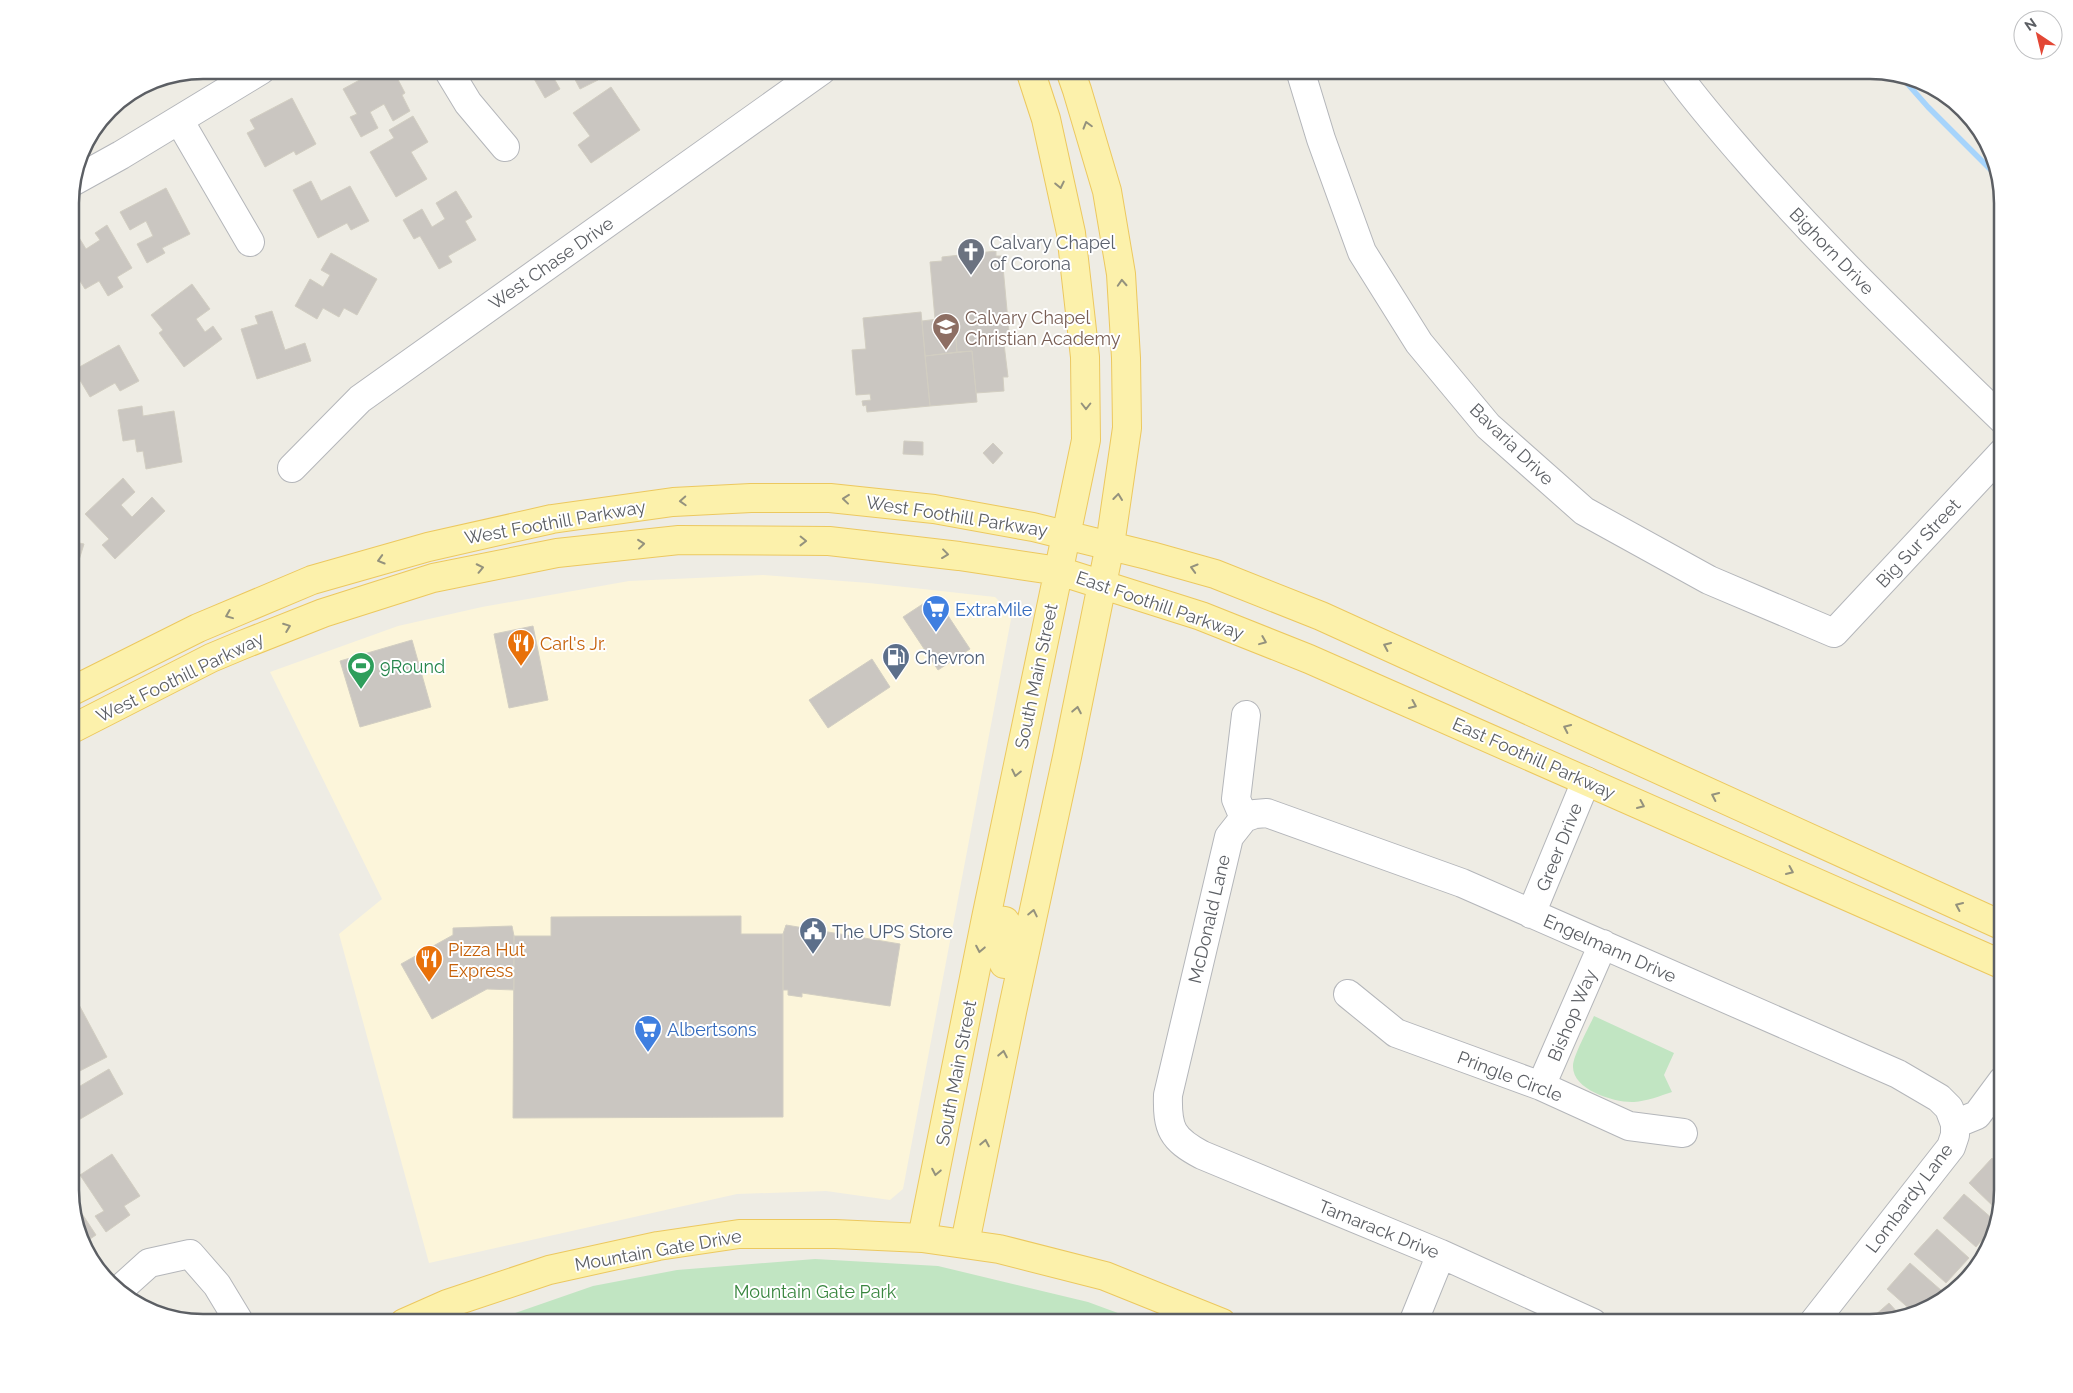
<svg xmlns="http://www.w3.org/2000/svg" width="2073" height="1393" font-family="Raleway,sans-serif">
<style>
.commercial{fill:#fcf5da}
.green{fill:#c1e5c2}
.lines{fill:none;stroke-linecap:round;stroke-linejoin:round}
.stream{stroke:#a6d4fc;stroke-width:5.5}
.building{fill:#cac6c1;stroke:#d2cec2}
.minor-casing{stroke:#b4b6ba;stroke-width:30}
.major-casing{stroke:#ecc85f;stroke-width:30}
.minor{stroke:#fff;stroke-width:28}
.major{stroke:#fcf1ab;stroke-width:28}
.oneway{stroke:#94927d}
.labels{text-anchor:middle;dominant-baseline:central;stroke-width:4;stroke-linejoin:round;paint-order:stroke}
.worship-label{font-size:18px;fill:#5b616d;stroke:#fff;text-anchor:start}
.street-label{font-size:18px;fill:#5c5f64;stroke:#fff}
.education-label{font-size:18px;fill:#785e54;stroke:#fff;text-anchor:start}
.shop-label{font-size:18px;fill:#366cbe;stroke:#fff;text-anchor:start}
.food-label{font-size:18px;fill:#c56008;stroke:#fff;text-anchor:start}
.service-label{font-size:18px;fill:#4e5e75;stroke:#fff;text-anchor:start}
.leisure-label{font-size:18px;fill:#27864d;stroke:#fff;text-anchor:start}
.park-label{font-size:18px;fill:#39863f;stroke:#fff}
.rim{fill:none;stroke:#5c5f64;stroke-width:2.5}
</style>
<rect width="100%" height="100%" fill="#eeece4"/>
<path class="commercial" d="M763,575l106,8 126,14 17,17 -109,575 -13,11 -64,-9 -89,3 -308,69 -90,-329 43,-35 -112,-227 128,-46 84,-19 147,-26z"/>
<path class="green" d="M1594,1016l80,37 -10,22 8,17c-12,4 -25,9 -38,10 -19,1 -62,-12 -61,-36 0,-10 16,-39 21,-50z
M815,1259l123,7 150,36 57,21h-659l107,-37 84,-16z"/>
<g class="lines">
<path class="stream" d="M1905,81l23,26 69,69"/>
</g>
<path class="building" d="M378,70h15l12,23 -3,2 8,16 -17,10 -9,-17 -14,8 8,16 -17,9 -11,-20 7,-3 -14,-25z
M529,70h26l-4,3 9,16 -15,9z
M570,70h22l6,10 -18,9z
M611,87l29,43 -49,33 -13,-18 12,-9 -17,-23z
M292,98l24,46 -20,11 -2,-4 -29,16 -18,-34 8,-4 -5,-9z
M413,116l15,26 -17,10 16,27 -31,18 -26,-45 24,-14 -5,-8z
M311,181l10,20 29,-15 19,35 -18,9 -4,-7 -29,15 -25,-48z
M166,188l24,46 -28,14 3,5 -18,10 -10,-19 16,-8 -7,-15 -16,9 -10,-18z
M456,191l16,26 -7,4 11,19 -28,16 4,6 -13,7 -19,-33 -6,3 -11,-19 19,-11 10,18 13,-8 -9,-16z
M107,225l25,43 -15,9 6,10 -15,9 -9,-15 -14,8 -15,-24v-31l5,-3 11,18 14,-9 -5,-7z
M996,251v5h6l8,87 -6,1 4,33h-5l1,14 -28,2 -4,-42 -15,1 -3,-35 -19,2 -5,-57 12,-1v-4z
M331,253l46,26 -20,36 -13,-7 -5,9 -16,-9 -6,11 -22,-13 15,-27 13,8 7,-12 -9,-5z
M70,283l7,12 -7,4z
M192,284l18,25 -14,10 9,13 8,-6 9,13 -38,28 -25,-34 4,-3 -12,-15z
M272,311l13,39 20,-7 6,18 -54,18 -16,-50 17,-5 -3,-8z
M921,312l9,94 -63,6 -1,-7 -3,1 -1,-5 9,-1 -1,-6 -14,1 -4,-45 14,-1 -3,-31z
M954,317l3,35 -32,4 -3,-35z
M119,345l20,36 -19,10 -5,-8 -25,14 -16,-27z
M972,351l5,51 -47,4 -5,-50z
M142,406l1,10 31,-5 8,51 -36,7 -3,-18 -6,1 -2,-13 -12,2 -5,-31z
M904,441l19,1v13l-20,-1z
M993,443l10,10 -10,11 -10,-11z
M123,478l12,14 -14,13 11,12 20,-20 13,14 -50,48 -13,-14 7,-6 -24,-25z
M70,541l14,3 -14,45z
M935,596l35,53 -32,21 -35,-53z
M533,626l15,74 -39,8 -15,-74z
M412,640l19,67 -71,20 -20,-66z
M872,659l18,28 -62,41 -19,-28z
M741,916v18h42v183l-270,1 1,-182h37v-19z
M786,925l114,19 -10,62 -88,-13v4l-14,-2v-5h-5v-56z
M512,926l2,10v54l-27,-1 -55,30 -31,-55 52,-29v-7z
M70,988l37,69 -37,19z
M109,1069l14,25 -53,31v-33z
M2003,1143v10l-5,-5z
M112,1154l28,42 -16,10 6,9 -24,17 -11,-16 9,-5 -24,-36z
M1992,1158l11,11v22l-6,19 -28,-27z
M1964,1194l30,26 -2,8 -16,19 -33,-29z
M77,1206l19,29 -12,8 -11,-34z
M1937,1229l32,29 -23,25 -32,-29z
M1910,1263l32,28 -15,17 -14,4 -26,-23z
M1889,1303l11,12 -34,8z"/>
<g class="lines">
<defs>
<path id="minor" d="M448,70l20,33 37,44
M1300,70l21,69 41,113 57,91 69,83 96,85 125,69 125,53 169,-181
M1674,70c21,30 45,57 69,85 81,94 171,179 260,265
M179,120l71,122
M74,181l47,-26 140,-85
M292,468l68,-69 462,-329
M1246,715l-10,84 8,19 -15,19 -61,258c-1,34 4,44 34,60l239,99 152,69
M1244,818l11,-4 12,-1 195,70 436,191 41,24 10,10 6,16
M1531,914l55,-133
M1348,994l48,39 145,53 88,40 54,7
M1541,1086l62,-142
M119,1290l30,-27 41,-9 27,31 23,38
M1413,1323l28,-69
M1813,1323l138,-176 4,-12v-11l22,-9 26,-35"/>
<path id="major" d="M70,692l128,-64 114,-48 116,-33 124,-28 121,-17 78,-4h79l104,11 99,18 118,29 64,18 106,42 682,310
M70,730l141,-72 31,-13 81,-32 110,-35 124,-25 122,-13 150,1 130,15 100,15 142,45 108,43 694,306
M986,918l19,3 7,10 -8,33
M922,1238l64,-320 100,-478 -1,-83 -14,-124 -25,-114 -16,-49
M965,1243l47,-231 55,-255 43,-212 17,-117 -1,-70 -5,-84 -14,-83 -30,-101 -7,-20
M404,1323l43,-19 102,-34 109,-24 81,-12h96l87,4 77,11 106,27 117,47"/>
</defs>
<use href="#minor" class="minor-casing"/>
<use href="#major" class="major-casing"/>
<use href="#minor" class="minor"/>
<use href="#major" class="major"/>
</g>
<defs><path id="oneway-chevron" d="M-2-3.5L2.5 0L-2 3.5" fill="none" stroke-width="1.6" stroke-linecap="round" stroke-linejoin="round" transform="scale(1.25)"/></defs>
<g class="oneway">
<use href="#oneway-chevron" transform="translate(1087 125) rotate(-106)"/>
<use href="#oneway-chevron" transform="translate(1060 185) rotate(78)"/>
<use href="#oneway-chevron" transform="translate(1122 283) rotate(-93)"/>
<use href="#oneway-chevron" transform="translate(1086 406) rotate(90)"/>
<use href="#oneway-chevron" transform="translate(1118 497) rotate(-83)"/>
<use href="#oneway-chevron" transform="translate(846 499) rotate(-174)"/>
<use href="#oneway-chevron" transform="translate(683 501) rotate(177)"/>
<use href="#oneway-chevron" transform="translate(803 541) rotate(1)"/>
<use href="#oneway-chevron" transform="translate(641 544) rotate(-6)"/>
<use href="#oneway-chevron" transform="translate(945 554) rotate(7)"/>
<use href="#oneway-chevron" transform="translate(381 560) rotate(164)"/>
<use href="#oneway-chevron" transform="translate(480 568) rotate(-12)"/>
<use href="#oneway-chevron" transform="translate(1194 568) rotate(-164)"/>
<use href="#oneway-chevron" transform="translate(229 615) rotate(158)"/>
<use href="#oneway-chevron" transform="translate(287 627) rotate(-21)"/>
<use href="#oneway-chevron" transform="translate(1263 641) rotate(22)"/>
<use href="#oneway-chevron" transform="translate(1387 646) rotate(-156)"/>
<use href="#oneway-chevron" transform="translate(1413 705) rotate(24)"/>
<use href="#oneway-chevron" transform="translate(1077 710) rotate(-79)"/>
<use href="#oneway-chevron" transform="translate(1567 728) rotate(-155)"/>
<use href="#oneway-chevron" transform="translate(1016 773) rotate(102)"/>
<use href="#oneway-chevron" transform="translate(1715 796) rotate(-155)"/>
<use href="#oneway-chevron" transform="translate(1641 805) rotate(24)"/>
<use href="#oneway-chevron" transform="translate(1790 871) rotate(24)"/>
<use href="#oneway-chevron" transform="translate(1959 906) rotate(-156)"/>
<use href="#oneway-chevron" transform="translate(1033 913) rotate(-78)"/>
<use href="#oneway-chevron" transform="translate(980 949) rotate(101)"/>
<use href="#oneway-chevron" transform="translate(1003 1054) rotate(-79)"/>
<use href="#oneway-chevron" transform="translate(985 1143) rotate(-79)"/>
<use href="#oneway-chevron" transform="translate(936 1172) rotate(101)"/>
</g>
<defs>
<symbol id="church-pin" viewBox="-11 -11 22 30"><path d="M0 17L-7.5 6A9.5 9.5 0 1 1 7.5 6Z" fill="#6b7280" stroke="#fff"/><path d="M-1.2-6h2.4v3.5h3.3v2.4h-3.3V6h-2.4V-.1h-3.3v-2.4h3.3Z" fill="#fff"/></symbol>
<symbol id="school-pin" viewBox="-11 -11 22 30"><path d="M0 17L-7.5 6A9.5 9.5 0 1 1 7.5 6Z" fill="#8d6e63" stroke="#fff"/><path d="M0-5L7-2L0 1L-7-2ZM-4 1L0 2.5L4 1V4Q0 6-4 4Z" fill="#fff"/></symbol>
<symbol id="supermarket-pin" viewBox="-11 -11 22 30"><path d="M0 17L-7.5 6A9.5 9.5 0 1 1 7.5 6Z" fill="#3f7fe0" stroke="#fff"/><path d="M-6-5.5h2.5l.6 2H6L4.5 2H-2.5L-4.4-4H-6ZM-1.5 3.2a1.3 1.3 0 1 0 .1 0ZM3 3.2a1.3 1.3 0 1 0 .1 0Z" fill="#fff"/></symbol>
<symbol id="restaurant-pin" viewBox="-11 -11 22 30"><path d="M0 17L-7.5 6A9.5 9.5 0 1 1 7.5 6Z" fill="#e8710a" stroke="#fff"/><path d="M-5-6h1v4h1v-4h1v4h1v-4h1v5L-1.5 .5V6h-2V.5L-5-1ZM5-6V6H3V1.5H1.5Q1.5-4 5-6Z" fill="#fff"/></symbol>
<symbol id="fuel-pin" viewBox="-11 -11 22 30"><path d="M0 17L-7.5 6A9.5 9.5 0 1 1 7.5 6Z" fill="#5c6f8a" stroke="#fff"/><path d="M-5.5-6h7V0h2V4h1.3V-2.5L3-4.5l.8-.8L6-3V5H2.5V1h-1V6h-7ZM-4.2-4.7v3.2H.2V-4.7Z" fill="#fff"/></symbol>
<symbol id="stadium-pin" viewBox="-11 -11 22 30"><path d="M0 17L-7.5 6A9.5 9.5 0 1 1 7.5 6Z" fill="#2e9e5b" stroke="#fff"/><path d="M0-5a6.5 5 0 1 0 0 10a6.5 5 0 1 0 0-10ZM-3.5-1.8h7v3.6h-7Z" fill="#fff"/></symbol>
<symbol id="civic-pin" viewBox="-11 -11 22 30"><path d="M0 17L-7.5 6A9.5 9.5 0 1 1 7.5 6Z" fill="#5c6f8a" stroke="#fff"/><path d="M-.6-6.5H3V-4.5H.6V-3L4-1V1h2V6H-6V1h2V-1L-.6-3ZM-1.2 2.5V6h2.4V2.5Z" fill="#fff"/></symbol>
</defs>
<g fill-rule="evenodd">
<use href="#church-pin" x="955" y="236" width="32" height="43"/>
<use href="#school-pin" x="930" y="311" width="32" height="43"/>
<use href="#supermarket-pin" x="920" y="593" width="32" height="43"/>
<use href="#restaurant-pin" x="505" y="627" width="32" height="43"/>
<use href="#fuel-pin" x="880" y="641" width="32" height="43"/>
<use href="#stadium-pin" x="345" y="650" width="32" height="43"/>
<use href="#civic-pin" x="797" y="915" width="32" height="43"/>
<use href="#restaurant-pin" x="413" y="943" width="32" height="43"/>
<use href="#supermarket-pin" x="632" y="1013" width="32" height="43"/>
</g>
<g class="labels">
<g class="worship-label">
<text x="990" y="242">Calvary Chapel<tspan x="990" dy="21">of Corona</tspan></text>
</g>
<g class="street-label">
<text transform="translate(1832 251) rotate(46)">Bighorn Drive</text>
<text transform="translate(551 263) rotate(-35)">West Chase Drive</text>
<text transform="translate(1512 444) rotate(44)">Bavaria Drive</text>
<text transform="translate(957 516) rotate(9)">West Foothill Parkway</text>
<text transform="translate(555 522) rotate(-10)">West Foothill Parkway</text>
<text transform="translate(1918 543) rotate(-47)">Big Sur Street</text>
<text transform="translate(1160 605) rotate(19)">East Foothill Parkway</text>
<text transform="translate(1036 676) rotate(-78)">South Main Street</text>
<text transform="translate(180 677) rotate(-26)">West Foothill Parkway</text>
<text transform="translate(1534 758) rotate(24)">East Foothill Parkway</text>
<text transform="translate(1559 847) rotate(-68)">Greer Drive</text>
<text transform="translate(1209 919) rotate(-77)">McDonald Lane</text>
<text transform="translate(1610 948) rotate(24)">Engelmann Drive</text>
<text transform="translate(1572 1015) rotate(-67)">Bishop Way</text>
<text transform="translate(956 1073) rotate(-79)">South Main Street</text>
<text transform="translate(1510 1076) rotate(21)">Pringle Circle</text>
<text transform="translate(1909 1198) rotate(-53)">Lombardy Lane</text>
<text transform="translate(1379 1229) rotate(22)">Tamarack Drive</text>
<text transform="translate(658 1250) rotate(-10)">Mountain Gate Drive</text>
</g>
<g class="education-label">
<text x="965" y="317">Calvary Chapel<tspan x="965" dy="21">Christian Academy</tspan></text>
</g>
<g class="shop-label">
<text x="955" y="609">ExtraMile</text>
<text x="667" y="1029">Albertsons</text>
</g>
<g class="food-label">
<text x="540" y="643">Carl's Jr.</text>
<text x="448" y="949">Pizza Hut<tspan x="448" dy="21">Express</tspan></text>
</g>
<g class="service-label">
<text x="915" y="657">Chevron</text>
<text x="832" y="931">The UPS Store</text>
</g>
<g class="leisure-label">
<text x="380" y="666">9Round</text>
</g>
<g class="park-label">
<text x="815" y="1291">Mountain Gate Park</text>
</g>
</g>
<path d="M0 0H2073V1393H0ZM203 79H1870A124 124 0 0 1 1994 203V1190A124 124 0 0 1 1870 1314H203A124 124 0 0 1 79 1190V203A124 124 0 0 1 203 79Z" fill="#fff" fill-rule="evenodd"/>
<path class="rim" d="M203 79H1870A124 124 0 0 1 1994 203V1190A124 124 0 0 1 1870 1314H203A124 124 0 0 1 79 1190V203A124 124 0 0 1 203 79Z"/>
<g transform="translate(2038 35) rotate(325)"><circle r="24" fill="#ffffff" stroke="#bebfc1"/>
<path d="M0-4L9 19L0 12L-9 19Z" fill="#e34735"/>
<text y="-8" font-size="14" font-weight="bold" text-anchor="middle" fill="#5c5f64">N</text>
</g>
</svg>
